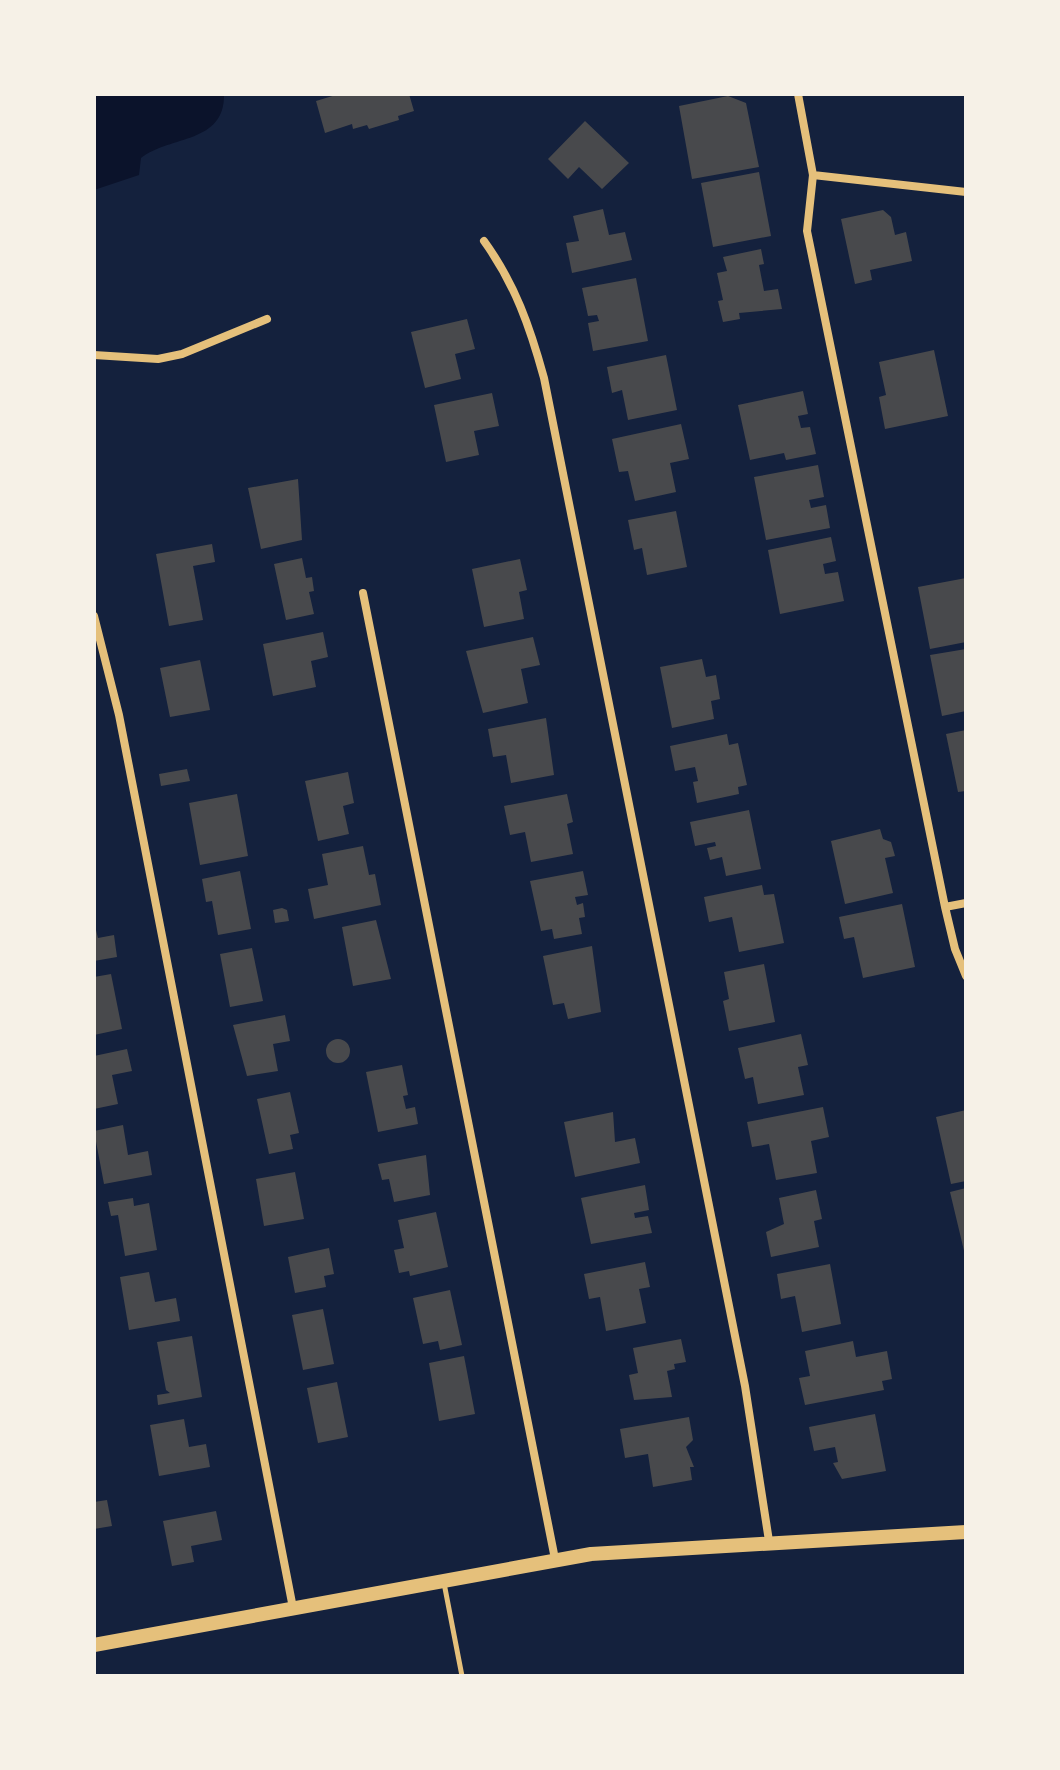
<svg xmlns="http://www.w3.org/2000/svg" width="1060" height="1770" font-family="Arial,sans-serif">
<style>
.water{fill:#0b132b}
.building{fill:#48494c}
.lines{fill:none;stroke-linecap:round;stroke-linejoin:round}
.service{stroke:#e5c07b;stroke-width:5}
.minor{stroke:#e5c07b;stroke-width:8}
.tertiary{stroke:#e5c07b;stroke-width:14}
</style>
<rect width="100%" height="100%" fill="#14213d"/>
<path class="water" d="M94,94h130c1,50 -53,41 -83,64l-2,17 -45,15z"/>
<path class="building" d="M339,94h70l5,17 -16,5 1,4 -30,9 -2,-4 -14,4 -1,-5 -27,9 -9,-32z
M728,96l18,7 13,64 -67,12 -13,-73z
M585,121l44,42 -27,26 -23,-22 -11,12 -20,-20z
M759,172l12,64 -58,11 -12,-64z
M603,209l6,26 16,-3 7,28 -60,13 -6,-30 13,-2 -6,-25z
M883,210l8,7 4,18 11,-3 6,29 -42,9 2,10 -17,4 -14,-65z
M761,249l3,15 -5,1 5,26 14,-2 4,20 -43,4 1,6 -17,3 -5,-21 5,-1 -6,-27 10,-2 -4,-14z
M636,278l12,63 -55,10 -5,-28 11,-2 -2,-6 -9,1 -6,-28z
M467,319l8,30 -20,5 6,25 -36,9 -14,-56z
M934,350l14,66 -63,13 -6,-32 7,-2 -7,-33z
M666,355l11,55 -49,10 -6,-30 -10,3 -5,-26z
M803,391l5,23 -10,2 3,12 9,-1 6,27 -30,6 -2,-7 -34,7 -12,-55z
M492,393l7,33 -25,5 5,24 -33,7 -12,-57z
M681,424l8,35 -19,4 6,29 -41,9 -7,-30 -9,1 -7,-33z
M818,465l6,32 -15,3 2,8 15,-3 4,23 -64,12 -12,-63z
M298,479l4,61 -41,9 -13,-61z
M676,511l11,56 -40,8 -5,-27 -8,2 -6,-30z
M831,537l5,24 -13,3 2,10 13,-2 6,29 -64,13 -12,-64z
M212,544l3,18 -22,4 10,54 -34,6 -13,-72z
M302,558l4,20 6,-1 2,14 -5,1 5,22 -28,6 -12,-56z
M520,559l7,31 -8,2 5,27 -40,8 -12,-58z
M966,578v64l-36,7 -12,-62z
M323,632l5,25 -17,4 5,26 -43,9 -10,-52z
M533,637l7,28 -19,4 7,34 -45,10 -17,-62z
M966,649v62l-24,5 -12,-61z
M702,659l4,18 10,-2 4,24 -9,2 3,18 -42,9 -12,-61z
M200,660l10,50 -40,7 -10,-49z
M546,718l8,57 -43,8 -5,-28 -13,2 -5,-28z
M966,730v61l-8,1 -12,-58z
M727,734l2,11 9,-2 9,42 -9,2 1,7 -42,9 -4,-21 5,-1 -3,-14 -20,4 -5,-25z
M187,769l3,12 -29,5 -2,-12z
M348,772l6,31 -11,3 6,28 -31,7 -13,-60z
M237,794l11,62 -48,9 -11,-62z
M567,794l6,28 -6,2 6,30 -42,8 -6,-30 -15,3 -6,-29z
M749,810l12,59 -35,7 -4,-19 -12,3 -3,-12 9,-2 -1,-4 -20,4 -5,-24z
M880,829l3,10 8,3 4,14 -10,2 8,35 -48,11 -14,-63z
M363,846l6,29 6,-1 6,31 -67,14 -6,-30 20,-4 -6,-31z
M240,871l11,58 -33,6 -6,-34 -6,1 -4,-23z
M583,871l5,24 -13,2 2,8 6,-2 2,14 -6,1 3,16 -28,5 -2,-10 -11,2 -11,-50z
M762,885l2,10 10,-1 10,49 -45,9 -7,-35 -23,5 -5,-25z
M902,904l13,63 -52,11 -9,-41 -10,2 -5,-22z
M282,908l5,2 2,11 -14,2 -2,-13z
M376,920l15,59 -38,7 -11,-59z
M95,926l3,12 16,-3 3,22 -23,4z
M592,946l9,66 -33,7 -4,-16 -11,2 -10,-49z
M252,948l11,53 -33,6 -10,-53z
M764,964l11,58 -46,9 -6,-30 6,-2 -5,-27z
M111,974l11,55 -28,6v-58z
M285,1015l5,26 -17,3 5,27 -31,5 -14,-51z
M801,1034l7,31 -10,2 6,28 -46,9 -5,-27 -8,2 -7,-31z
M326 1051a12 12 0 1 1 24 0a12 12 0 1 1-24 0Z
M127,1049l5,22 -20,4 6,29 -24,5v-53z
M402,1065l6,30 -5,1 3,13 9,-2 3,17 -40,8 -12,-60z
M290,1092l9,41 -9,2 3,14 -24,5 -12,-55z
M823,1107l6,30 -18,4 6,32 -41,7 -7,-36 -17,3 -5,-25z
M966,1110v71l-15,3 -15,-67z
M613,1112l2,30 20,-4 5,25 -65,14 -11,-55z
M123,1125l5,30 20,-4 4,24 -48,9 -10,-53z
M426,1155l4,40 -36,7 -5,-23 -7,1 -4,-16z
M295,1172l9,47 -40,7 -8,-47z
M645,1185l4,25 -15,3 1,5 13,-2 4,17 -61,11 -10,-46z
M966,1188v67h-1l-15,-63z
M816,1190l6,29 -8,2 5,26 -48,10 -5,-25 18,-8 -5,-26z
M133,1198l1,8 15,-3 8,47 -32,6 -7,-41 -7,1 -3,-14z
M436,1212l12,55 -38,9 -1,-5 -10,2 -5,-23 10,-2 -6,-28z
M329,1248l5,26 -10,2 2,11 -31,6 -7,-36z
M645,1262l5,25 -11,2 7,34 -40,8 -6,-34 -11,2 -5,-25z
M830,1264l11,60 -39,8 -7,-36 -14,3 -4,-25z
M149,1272l6,30 21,-4 4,23 -51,9 -9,-53z
M450,1290l12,55 -22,5 -2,-9 -15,3 -10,-46z
M323,1309l11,55 -31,6 -11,-55z
M192,1336l10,61 -44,8 -1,-10 13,-2 -4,-3 -9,-48z
M681,1339l5,23 -12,2 1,5 -8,2 5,26 -38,3 -5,-25 9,-2 -5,-25z
M853,1341l3,16 31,-6 5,28 -10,2 2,9 -79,15 -6,-27 11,-2 -5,-25z
M464,1356l11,58 -36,7 -10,-58z
M337,1382l11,55 -30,6 -11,-55z
M875,1414l11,57 -44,8 -9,-16 5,-1 -3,-15 -21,4 -5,-24z
M689,1417l4,23 -7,7 8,20h-4l2,13 -39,7 -5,-33 -23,4 -5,-29z
M184,1419l5,28 17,-3 4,23 -51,9 -9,-51z
M107,1500l5,26 -18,3v-27z
M216,1511l6,29 -31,6 3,16 -22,4 -9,-45z"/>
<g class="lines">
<path class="service" d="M444,1583l18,93"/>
<path class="minor" d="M798,94l15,81 -6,56 138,676 10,42 11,27
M813,175l153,17
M484,241c31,43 46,86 60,137l201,1008 24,155
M94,355l64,4 24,-5 85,-35
M363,593l192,966
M94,616l25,99 174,893
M945,907l21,-4"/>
<path class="tertiary" d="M94,1645l497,-91 375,-22"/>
</g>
<rect width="1060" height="1770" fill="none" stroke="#f6f1e7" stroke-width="192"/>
</svg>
